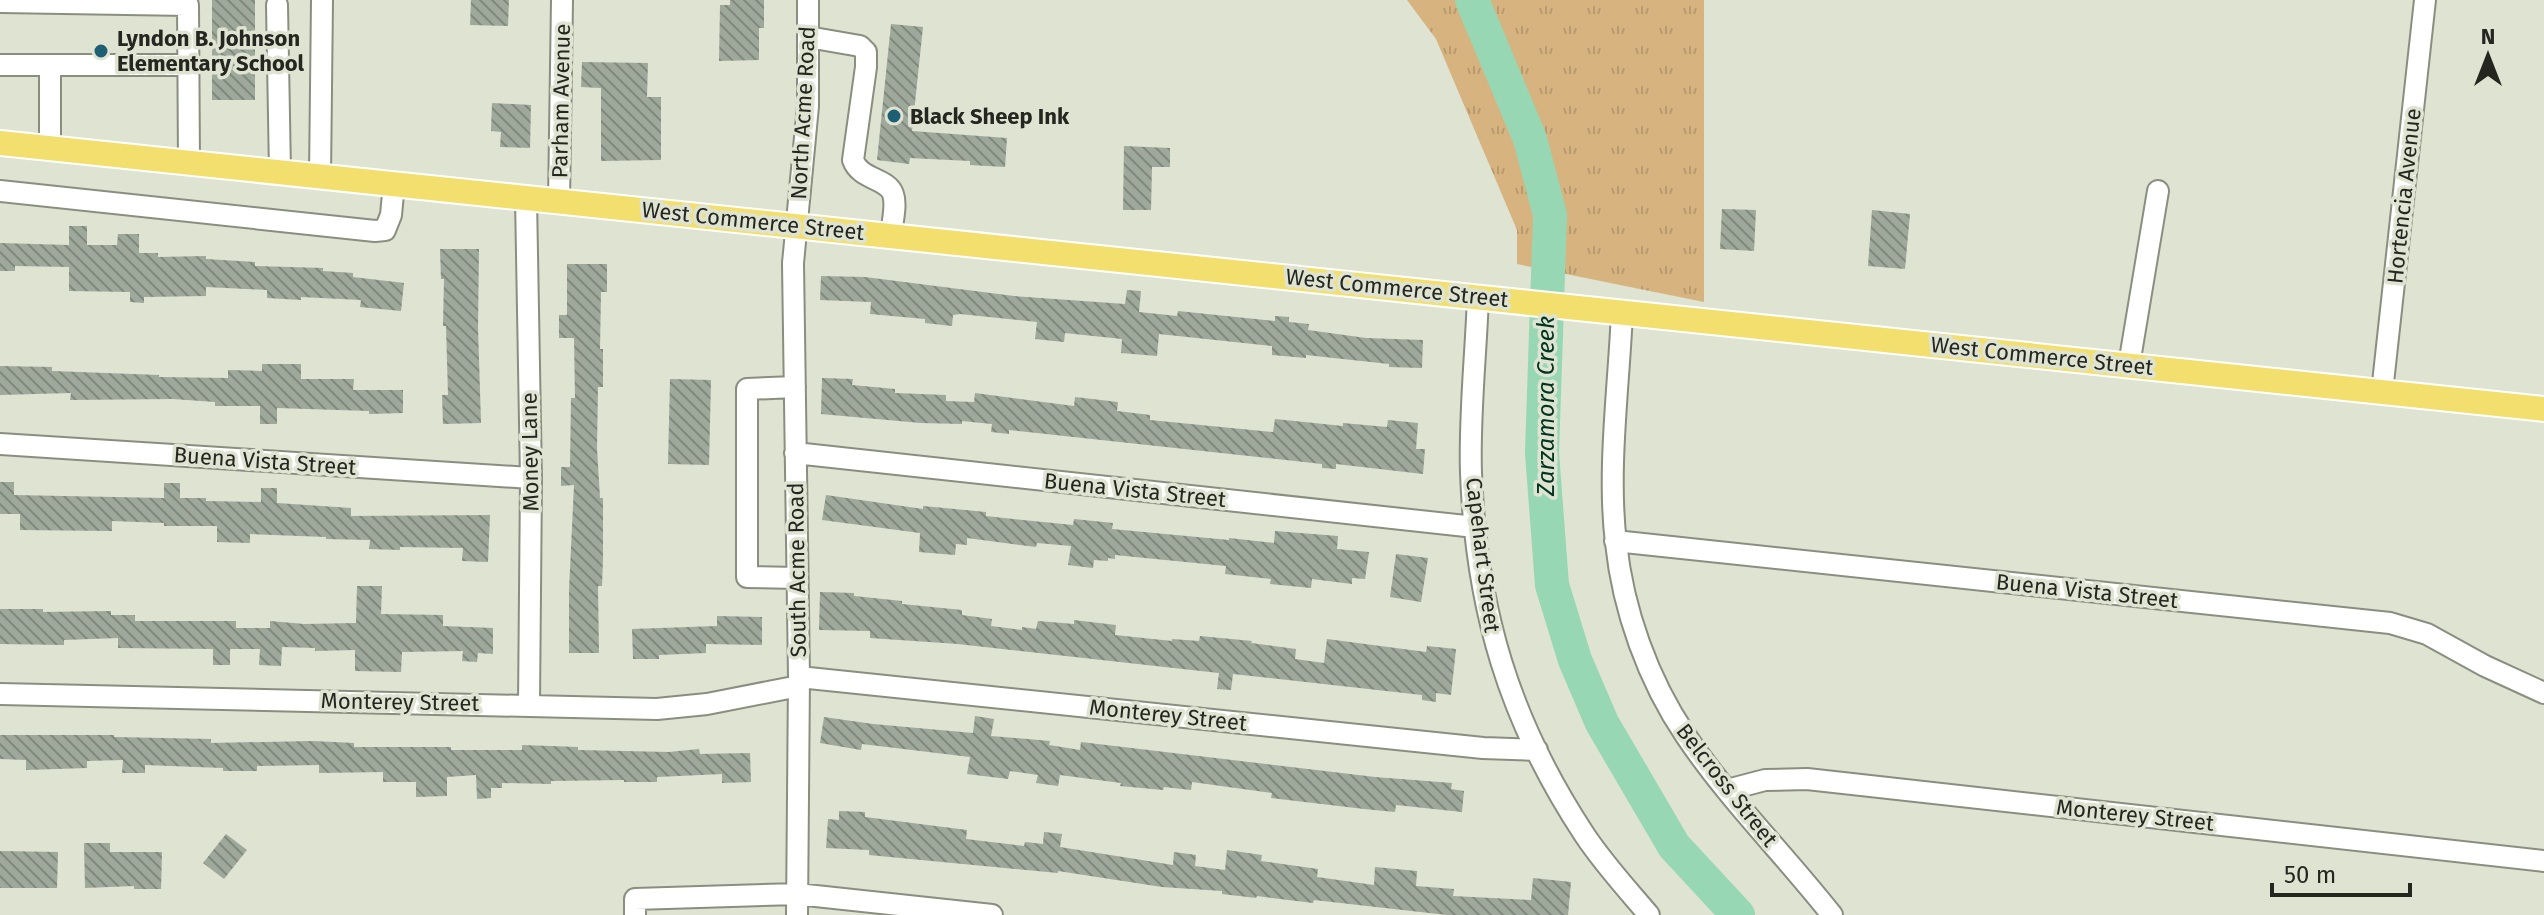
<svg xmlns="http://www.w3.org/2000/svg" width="2544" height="915" font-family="'Fira Sans',sans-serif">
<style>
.grass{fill:url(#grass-tufts)}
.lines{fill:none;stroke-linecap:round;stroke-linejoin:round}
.river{stroke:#97d7b4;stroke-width:34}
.building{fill:url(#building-back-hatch)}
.minor-casing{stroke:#8a8e7f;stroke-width:24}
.major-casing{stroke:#fff;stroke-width:28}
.minor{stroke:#fff;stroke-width:20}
.major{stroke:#f2df6d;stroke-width:24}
.poi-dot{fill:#1e5f74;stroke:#dee3d2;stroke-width:3}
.labels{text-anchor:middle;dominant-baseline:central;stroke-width:7;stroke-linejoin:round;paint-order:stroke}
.poi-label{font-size:22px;font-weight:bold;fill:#252620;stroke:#dee3d2;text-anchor:start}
.street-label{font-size:22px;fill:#252620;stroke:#dee3d2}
.water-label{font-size:24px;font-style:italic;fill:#00351f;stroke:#dee3d2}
</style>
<defs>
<pattern id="grass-tufts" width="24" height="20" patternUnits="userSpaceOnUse" patternTransform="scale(2)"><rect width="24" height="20" fill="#d7b37f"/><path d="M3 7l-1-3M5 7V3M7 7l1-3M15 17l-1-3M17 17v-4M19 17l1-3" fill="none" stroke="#b89a6d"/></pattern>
<pattern id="building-back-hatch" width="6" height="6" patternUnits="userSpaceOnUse" patternTransform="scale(2)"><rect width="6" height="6" fill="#9ea89b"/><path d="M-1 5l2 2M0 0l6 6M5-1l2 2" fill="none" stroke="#81897e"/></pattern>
</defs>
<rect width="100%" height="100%" fill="#dee3d2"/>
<path class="grass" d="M1407,0h297v302l-187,-38v-34l-81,-191z"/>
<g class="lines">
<path class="river" d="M1472,0l58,139 20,76 -8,238 10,132 23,75 27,63 72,123 64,69"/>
</g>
<path class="building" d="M212,0h43v100h-43z
M471,0h38l-1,26 -38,-1z
M730,0h34v28h-5v32l-40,1 1,-56h10z
M891,24l32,3 -11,104 95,7 -2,29 -35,-2v-4l-60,-3 -1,6 -32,-4z
M582,62l66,1 -1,34h14v63l-60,1v-73l-20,-1z
M492,103l39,2 -1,43 -30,-1 1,-15 -10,-1z
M1124,146l46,2v19h-18l-1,43h-28z
M1722,209l34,1 -2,41 -34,-2z
M1872,210l38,4 -5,55 -37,-3z
M69,226h18v19h30l1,-11h21v19h19v4l48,-1v3l49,3v4l68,2v3l30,2v4l51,6 -3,28 -41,-4 1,-7 -60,-3v3l-34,-2v-8l-61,-3v9l-62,1v6l-14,-1v-10l-61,-1v-24l-54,-1v5h-15v-28l69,2z
M440,249h39l-1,78 3,96 -38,1 -1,-29h6l-2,-69h-3l1,-47h-3z
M567,264h40v28h-6l-1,57h3v38h-5l-1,61 3,50h3v60l-1,28h-4l1,67h-30v-63l5,-105 -13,1v-19h9l1,-69h4l-1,-60h-15v-23h8z
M821,276l44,1 149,19 111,8 2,-14 14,1 -2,21 38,4 1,-5 97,10v-5l14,1v5l20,2 -1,6 58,8 57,2 -1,28 -33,-1v-3l-83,-9v3l-34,-3v-9l-113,-12 -2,22 -36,-3 1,-14 -57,-6 -1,9 -29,-3 2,-17 -77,-8 -7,1 -1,11 -27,-3v-4l-55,-5 1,-12 -51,-2z
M262,364h39v15h53l-1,11h50v23l-34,1v-3l-92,-3v16h-17v-18h-45v-4l-42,-3 -103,1 1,-7 -71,2v-29l52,1v4l107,4v2l69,1v-8l34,1z
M822,378l31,1 -1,6 43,4v4l51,2v6l28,1 1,-9 99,13 1,-9 43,5 -1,9 33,4v5l123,12 2,-13 68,7v-3l44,4 1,-7 30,3 -2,26h9l-2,25 -87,-10v5l-14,-1v-4l-313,-34v4l-18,-2 1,-8 -30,-3v3l-41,-1 -100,-9z
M670,379l41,1 -2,85 -41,-1z
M0,482h14v13l150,3v-15h16v15h26v3l55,1v-14h16v15l74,5v8l139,-1 -2,47 -26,-1 1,-13 -63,-1v3l-31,-1 1,-9 -44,-1v-2l-76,-3v9l-33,-1v-16h-53v-3l-52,-2v10l-92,-1v-16h-20z
M826,495l97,14v-3l63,6v4l37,4 50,5 1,-6 39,4 -1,6 117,11v-2l45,5 1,-12 63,5 -1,13 32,3 -4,27 -13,-1v6l-40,-5 -1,9 -41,-4 1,-5 -46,-5 1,-8 -111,-11v4l-7,-1v3l-14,-1 -1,8 -25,-3 3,-19 -34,-3 -1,4 -69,-9v7l-11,-1 -1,11 -36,-3 1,-19 -98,-13z
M1396,554l32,4 -7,44 -31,-5z
M357,586h25l-1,28 62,1v11l50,2v26l-15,-1 -1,9 -15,-1 1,-10 -61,1 -1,20 -46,-1v-21l-40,1v-3l-33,-1 -1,19 -22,-1 1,-16h-30v16h-17v-16l-95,-1v-10l-54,2v5l-64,-1v-35h43v3l68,-1v4h24v6h101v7h34v-7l34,3 52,-1z
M820,592l34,1v3l48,5v3l60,6v5l30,4 -1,7 31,4v-3l14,2 2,-8 36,3v-4l42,5 -1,10 57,6v-2l27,2 1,-5 52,5 -1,2 45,6 -1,10 29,4 3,-24 99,13 1,-6 29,3 -5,46 -15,-2v9l-14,-2v-5l-189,-21 -2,16 -14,-1 2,-16 -261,-29 -88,-6v-7l-51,-1z
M717,616l45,1v28l-56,-1v9l-47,2v4h-26l-1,-30 85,-3z
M975,716l19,3 -3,17 59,5 -1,4 31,5 1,-8 294,35 77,6 -1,6 13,2 -2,21 -66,-7 -1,7 -31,-3 -93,-11 1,-5 -80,-11 -1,8 -27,-3 -1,3 -43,-4 1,-3 -61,-8 -2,11 -22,-3 2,-8 -28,-4 -2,8 -41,-5 3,-17 -108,-13 -1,6 -41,-7 4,-26 49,7 100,9z
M0,735h114v2l97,2v4l101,-2 42,2v4h97v3h71v-5l56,2v3l91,2 30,-3 1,5 50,-1 1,29 -29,1v-9l-65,3v5h-33v-2l-73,1v3l-49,-1v5h-11v10l-14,1 -1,-24 -29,2v19l-31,1v-15h-33v-10l-64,1v-8l-62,1v5h-34v-3l-78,-3v8h-23l1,-13 -36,1v7l-61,2v-10l-26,-1z
M839,811l26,1v5l102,13 -1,9 58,7 1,-4 18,2 1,-12 18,2 -2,13 113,18 1,-13 22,3 -1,11 30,4 2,-20 35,5 -1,6 57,8 -1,8 57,8 1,-18 42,4 -1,15 38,3 -1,7 78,4 2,-22 38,4 -3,33h-121l-133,-15 -1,3 -56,-7 -1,2 -34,-4v-3l-60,-4 -104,-16v2l-189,-18v-5l-43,-2 2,-29 11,1z
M226,834l21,16 -23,29 -21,-16z
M84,843h26v9h52l-1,37h-27v-3l-49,2z
M0,851l58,1 -1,36h-57z"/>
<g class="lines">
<defs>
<path id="minor" d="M0,2l188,3 1,158
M277,5l3,167
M808,37l52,9 6,6v15l-13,93c7,20 35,18 40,34 4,11 -1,29 -2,41
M0,65h50v83
M50,65h138
M320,176l2,-176
M0,191l375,40 10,-1 6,-15 3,-32
M526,198l5,280 -2,227
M559,201l3,-201
M1478,296c-2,59 -9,119 -7,177 5,136 38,247 113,361 19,29 43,55 65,81
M1622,312c-3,73 -15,158 -6,231 7,67 32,137 70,193 43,64 98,118 146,179
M2129,365l29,-174
M795,387l-48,2v188l50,1
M2382,392l43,-392
M0,444l531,34
M795,453l680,74
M1615,541l775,82 37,11 58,32 59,27
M799,677l684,71 54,2
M0,694l657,15 50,-5 92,-18
M1727,790l38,-10 42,-1 737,82
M635,915v-16l162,-5 195,21
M797,915l2,-238 -6,-414 15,-157v-106"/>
<path id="major" d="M0,143l2544,266"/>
</defs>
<use href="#minor" class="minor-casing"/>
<use href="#major" class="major-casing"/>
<use href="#minor" class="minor"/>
<use href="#major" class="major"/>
</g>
<g class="poi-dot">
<circle cx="101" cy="51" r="8"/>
<circle cx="894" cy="116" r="8"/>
</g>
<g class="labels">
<g class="poi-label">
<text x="117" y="38">Lyndon B. Johnson<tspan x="117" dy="25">Elementary School</tspan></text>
<text x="910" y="116">Black Sheep Ink</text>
</g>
<g class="street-label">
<text transform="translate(561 101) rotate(-89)">Parham Avenue</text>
<text transform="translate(803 113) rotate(-87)">North Acme Road</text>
<text transform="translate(2404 196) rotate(-84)">Hortencia Avenue</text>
<text transform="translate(753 221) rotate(6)">West Commerce Street</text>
<text transform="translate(1397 288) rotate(6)">West Commerce Street</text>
<text transform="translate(2042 356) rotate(6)">West Commerce Street</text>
<text transform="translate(530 452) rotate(-91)">Money Lane</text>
<text transform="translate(265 461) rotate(4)">Buena Vista Street</text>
<text transform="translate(1135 490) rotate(6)">Buena Vista Street</text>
<text transform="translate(1483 555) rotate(83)">Capehart Street</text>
<text transform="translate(797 570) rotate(-91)">South Acme Road</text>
<text transform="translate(2087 591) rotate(6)">Buena Vista Street</text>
<text transform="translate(400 702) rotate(1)">Monterey Street</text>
<text transform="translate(1168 715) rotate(6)">Monterey Street</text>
<text transform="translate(1727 785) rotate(52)">Belcross Street</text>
<text transform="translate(2135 815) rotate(6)">Monterey Street</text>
</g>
<g class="water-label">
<text transform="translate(1546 406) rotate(-90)">Zarzamora Creek</text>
</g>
</g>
<g transform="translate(2488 56)" stroke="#dee3d2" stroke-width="6" paint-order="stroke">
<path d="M0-6L14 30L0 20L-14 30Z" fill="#252620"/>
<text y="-12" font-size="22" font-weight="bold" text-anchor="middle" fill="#252620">N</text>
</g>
<path d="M2272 883v12h138v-12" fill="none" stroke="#252620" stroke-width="4"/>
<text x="2284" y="883" font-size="24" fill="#252620" stroke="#dee3d2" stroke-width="6" paint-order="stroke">50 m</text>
</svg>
